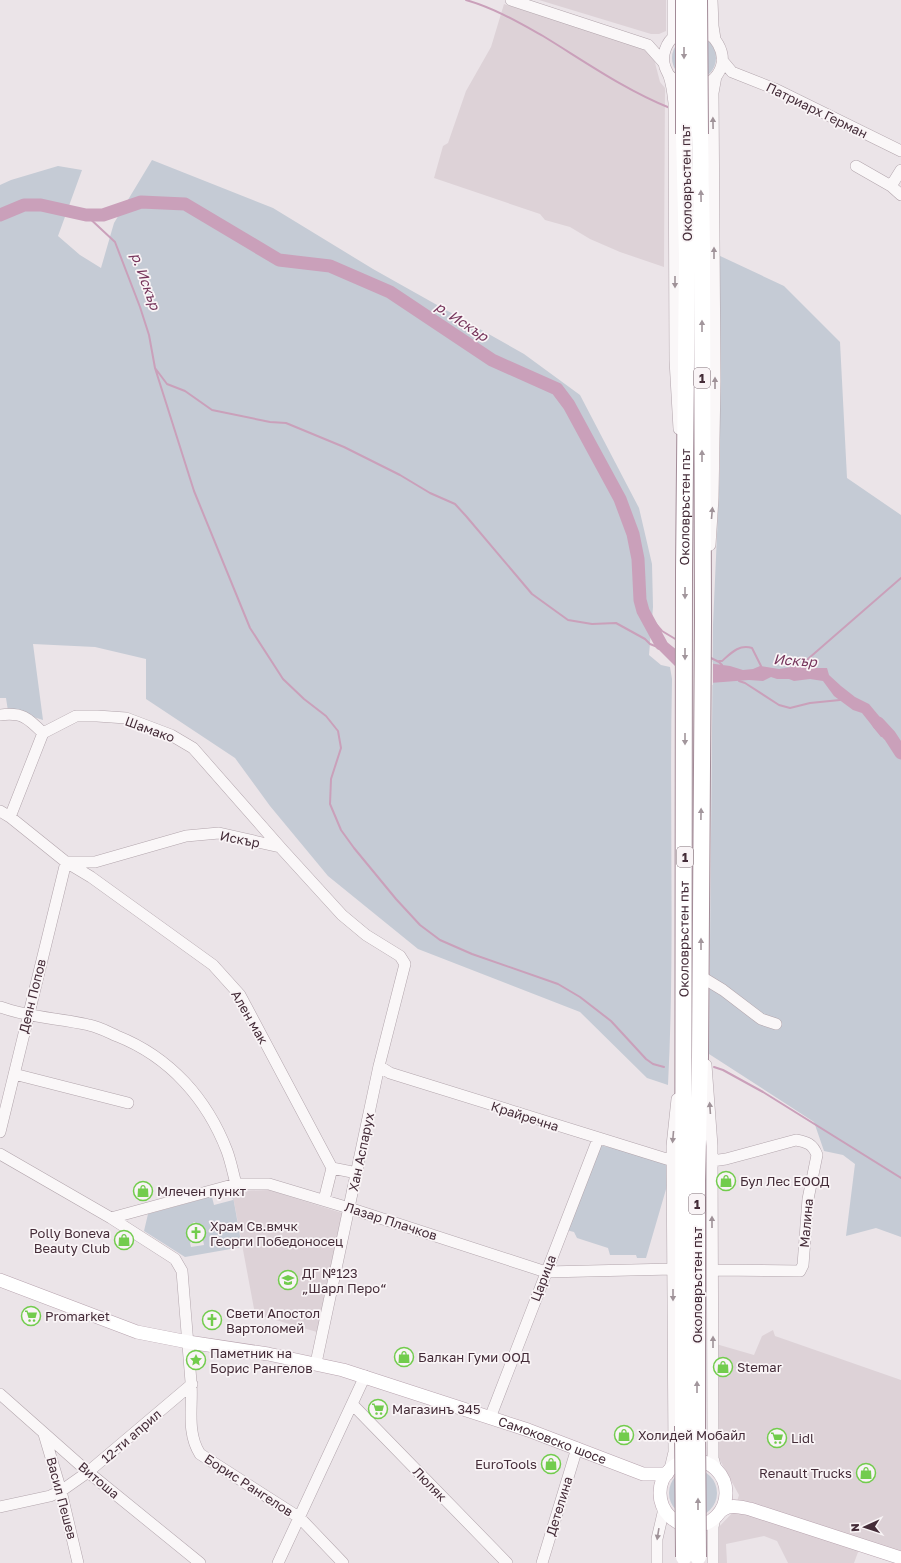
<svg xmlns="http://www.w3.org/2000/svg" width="901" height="1563" font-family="'Golos Text',sans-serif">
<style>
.built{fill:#ddd2d7}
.green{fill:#c5cbd5;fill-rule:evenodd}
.water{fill:#caa0ba}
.pier{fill:#ebe4e8}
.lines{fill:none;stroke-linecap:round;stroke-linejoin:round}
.stream{stroke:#caa0ba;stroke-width:2}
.river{stroke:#caa0ba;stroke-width:13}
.minor-casing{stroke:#b2a5ac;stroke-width:12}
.major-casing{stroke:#b7a3ae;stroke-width:14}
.highway-casing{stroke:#a28b97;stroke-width:18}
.minor{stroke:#faf7f8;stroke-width:11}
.major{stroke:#fff;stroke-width:13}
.highway{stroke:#fff;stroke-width:16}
.highway-bridge-casing{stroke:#a28b97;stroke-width:18;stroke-linecap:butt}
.highway-bridge{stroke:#fff;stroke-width:16}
.oneway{fill:#a2969c}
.oneway2{fill:#9f9298}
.labels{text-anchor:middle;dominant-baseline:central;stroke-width:3.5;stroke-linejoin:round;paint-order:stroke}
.shield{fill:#f9f4f6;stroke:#7a6871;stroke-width:1}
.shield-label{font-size:12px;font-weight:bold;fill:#442c38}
.street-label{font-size:13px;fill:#442c38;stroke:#f9f4f6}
.poi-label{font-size:13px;fill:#442c38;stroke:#f9f4f6;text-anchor:start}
.water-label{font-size:14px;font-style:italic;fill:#77365c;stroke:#f9f4f6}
</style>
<rect width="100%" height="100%" fill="#ebe4e8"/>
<path class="built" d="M539,0h127v31l-7,3h-8z
M504,4l142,45 7,6 7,27 5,6 -1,179 -44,-15 -30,-13 -20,-12 -25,-7 -5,-6 -106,-36 9,-32 5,-3 18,-52 25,-44z
M269,1190l73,23 -25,119 -62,-18 -23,-123z
M773,1330l2,6 126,44v178l-40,-14 -7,19h-66l-11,-22 -13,-5 -38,8 1,19h-11l1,-34 17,-18 5,-16 -23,-42v-109l38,11 8,-19z"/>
<path class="green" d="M672 58a22 22 0 1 1 44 0a22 22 0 1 1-44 0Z
M152,160l121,48 100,61 151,85 56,41 59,113 13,56 1,43 -4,48 12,10 9,2 2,12c-3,135 3,271 -4,406l-21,-7 -67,-66 -162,-63 -90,-73 -58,-70 -35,-48 -89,-59v-40l-51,-12 -62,-3 10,76 -16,-5 -19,-4 -2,-13h-6v-513l11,-5 47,-14 24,4 -24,66 22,19 21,13 13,-45z
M718,255l66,31 56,56 7,136 54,37v722l-25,-9 -30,8 9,-72 -12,-9 -19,-4 -10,-29 -105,-68 4,-429 7,-158z
M599,1145l69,15 1,19 -23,79h-9l-1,-3h-26l-2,-7 -31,-10 -3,-6 -8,-2z
M232,1191l10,56 -57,10 -41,-26 4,-17zM231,1192l2,8 -19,5 -2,-8zM194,1222l6,3 4,20 -13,2 -1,-4 1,-1 -2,-16z
M669 1493a24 24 0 1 1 48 0a24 24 0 1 1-48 0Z"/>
<path class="water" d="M652,630l36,29 12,3 30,4 13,4 10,-1 7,-3 19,3 13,-2 10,-3 6,4h19l2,7 12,11 14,11 14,7 25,30 -13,3 -19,-24 -9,-3 -19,-14 -11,-15 -13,-2 -16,2 -5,-2h-12l-6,-2 -8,4 -14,-1 -39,3 -30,-12 -20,-20z"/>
<path class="pier" d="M675,646l14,11 12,4 12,1v23l-19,-3 -19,-12z"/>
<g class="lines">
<path class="stream" d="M466,0c28,8 52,22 77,36 41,25 82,54 127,72
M86,215l29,27 25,65 9,28 6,33 12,16 18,7 27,19 58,12 16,1 58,24 56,28 30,18 25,11 11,12 66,78 36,26 24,4 24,-1 29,16 5,5 10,4
M155,368l39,123 56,137 33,51 21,20 22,17 12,15 3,17 -10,31 -1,25 11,26 13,18 42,51 24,26 20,15 32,14 86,30 22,13 31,24 35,38 7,5 11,3
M643,611l6,5 13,15 15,9
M709,657l10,5 3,3
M719,661h3c9,-8 17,-17 30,-13l10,20
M801,665l100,-87
M739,681l6,2 34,22 11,3 20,-5 30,-3
M714,1067l9,3 40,22 138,86"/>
<path class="river" d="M0,215l24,-10h17l45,10h17l38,-13 44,2 94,56 51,6 60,26 102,68 65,29 12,16 51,94 13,35 5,25 2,41 3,11 18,33
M878,723l12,13 11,17"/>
<defs>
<path id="minor" d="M511,0l137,45 16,18
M712,0l1,26 2,13
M673,37v-37
M722,60l10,12 43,17 126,62
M669,75c25,29 67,0 49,-31 -5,-9 -15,-15 -25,-15 -6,0 -13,2 -17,6 -10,7 -15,21 -11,32 1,3 3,6 4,9 3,8 4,18 5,27l1,257 4,69
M856,166l35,20
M901,170l-10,16 10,9
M710,545l3,-47 2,-117 -2,-288 3,-17
M0,715c22,-3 28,3 43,18
M0,811l10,6 56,45h29l91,-26 33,-3 61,14 62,68 24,20 34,21 5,8 -26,102 -63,297
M10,817l33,-84 33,-17h21l29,2 45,17 22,13 87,99
M700,976l23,14 38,29 15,5
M0,1007c30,11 59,11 89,18 10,2 19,7 28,11 53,21 90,63 110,115 4,11 6,22 9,33
M706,1065l6,81 1,305v7l3,11
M379,1066l11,7 283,88
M14,1074l114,29
M0,1132l66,-270 25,15 122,88 27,30 92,173
M0,1154l111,64 64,41 7,12c3,37 6,74 9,111 2,24 -5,50 9,72l100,64 43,45
M712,1161l14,-2 70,-19c11,2 17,4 21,15l-9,44 -5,66 -3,6 -87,-1
M332,1168l25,5
M324,1200l8,-32
M111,1218l125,-34h33l80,24 197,64 127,-3
M0,1394l88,78 112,91
M353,1405l154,158
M490,1418l108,-279
M44,1434l17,57 17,72
M670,1469l4,-17 -2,-306 5,-47
M0,1507l50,-11 11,-5 27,-19 104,-88
M278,1563l87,-187
M542,1563l35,-115
M657,1563v-24l6,-26v-7
M713,1563v-36l2,-9"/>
<g id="major">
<path id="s1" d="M0,1280l137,52 51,10 80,12 75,16 185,60 115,44h24"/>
<circle cx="693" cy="1493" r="33"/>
<path d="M722,1510c9,-6 18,-3 28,-1l151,49"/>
</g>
<g id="highway">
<path id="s2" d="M683,1426l1,-855 3,-314 -3,-123"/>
<path d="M697,1426v-245l3,-124 3,-436 -1,-371 -2,-116"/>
</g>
</defs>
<use href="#minor" class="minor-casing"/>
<use href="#major" class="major-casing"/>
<use href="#highway" class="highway-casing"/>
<use href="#minor" class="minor"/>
<use href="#major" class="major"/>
<use href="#highway" class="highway"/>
<defs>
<path id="highway-bridge" d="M684,0v134
M699,0l1,134
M683,1426l1,131
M697,1426l1,131"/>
</defs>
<use href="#highway-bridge" class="highway-bridge-casing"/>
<use href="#highway-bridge" class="highway-bridge"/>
</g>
<defs><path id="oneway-solid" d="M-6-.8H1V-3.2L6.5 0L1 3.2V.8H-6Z"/></defs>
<g class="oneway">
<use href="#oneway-solid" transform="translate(684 53) rotate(90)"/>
<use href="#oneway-solid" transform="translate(701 196) rotate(-91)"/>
<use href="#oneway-solid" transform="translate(702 326) rotate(-90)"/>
<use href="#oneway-solid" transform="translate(702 456) rotate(-90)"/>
<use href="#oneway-solid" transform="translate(685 593) rotate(90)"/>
<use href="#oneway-solid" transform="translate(685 654) rotate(90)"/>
<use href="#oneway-solid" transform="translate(685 739) rotate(90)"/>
<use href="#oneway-solid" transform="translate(701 814) rotate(-89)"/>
<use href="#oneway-solid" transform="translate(701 944) rotate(-90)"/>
<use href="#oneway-solid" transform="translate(697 1387) rotate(-90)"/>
<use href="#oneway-solid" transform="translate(698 1504) rotate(-90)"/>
</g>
<g class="oneway2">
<use href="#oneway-solid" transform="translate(713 123) rotate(-91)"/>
<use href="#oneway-solid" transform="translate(714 253) rotate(-90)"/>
<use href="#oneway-solid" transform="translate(675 282) rotate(90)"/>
<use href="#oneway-solid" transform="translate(715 383) rotate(-90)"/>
<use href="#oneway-solid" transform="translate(712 513) rotate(-85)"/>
<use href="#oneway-solid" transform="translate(710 1108) rotate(-94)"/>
<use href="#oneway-solid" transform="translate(673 1137) rotate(95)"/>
<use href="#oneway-solid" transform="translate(712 1222) rotate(-90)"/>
<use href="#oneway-solid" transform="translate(673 1295) rotate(90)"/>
<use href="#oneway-solid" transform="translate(713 1342) rotate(-90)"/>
<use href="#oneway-solid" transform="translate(658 1534) rotate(99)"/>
</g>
<defs>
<symbol id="shop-ring" viewBox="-11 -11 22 22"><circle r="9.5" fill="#f9f4f6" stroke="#72cc4d" stroke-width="1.5"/><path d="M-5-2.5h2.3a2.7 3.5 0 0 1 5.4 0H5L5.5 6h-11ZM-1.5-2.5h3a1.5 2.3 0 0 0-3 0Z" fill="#72cc4d"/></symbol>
<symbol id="church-ring" viewBox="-11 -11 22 22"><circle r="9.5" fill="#f9f4f6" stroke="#72cc4d" stroke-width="1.5"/><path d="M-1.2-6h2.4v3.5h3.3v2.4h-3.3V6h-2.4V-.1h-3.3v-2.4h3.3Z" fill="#72cc4d"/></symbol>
<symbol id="school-ring" viewBox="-11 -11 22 22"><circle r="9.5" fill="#f9f4f6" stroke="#72cc4d" stroke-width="1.5"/><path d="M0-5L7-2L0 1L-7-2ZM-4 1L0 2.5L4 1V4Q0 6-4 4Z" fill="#72cc4d"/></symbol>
<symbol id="supermarket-ring" viewBox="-11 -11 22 22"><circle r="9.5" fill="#f9f4f6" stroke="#72cc4d" stroke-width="1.5"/><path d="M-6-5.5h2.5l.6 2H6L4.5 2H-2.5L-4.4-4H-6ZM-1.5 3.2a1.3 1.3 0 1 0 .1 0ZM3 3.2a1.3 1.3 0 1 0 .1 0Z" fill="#72cc4d"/></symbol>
<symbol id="sight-ring" viewBox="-11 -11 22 22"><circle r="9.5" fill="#f9f4f6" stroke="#72cc4d" stroke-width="1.5"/><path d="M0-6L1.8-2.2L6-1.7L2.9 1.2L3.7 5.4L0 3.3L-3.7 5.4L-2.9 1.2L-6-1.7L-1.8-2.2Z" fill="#72cc4d"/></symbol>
</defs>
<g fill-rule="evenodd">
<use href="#shop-ring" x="715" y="1170" width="22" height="22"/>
<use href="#shop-ring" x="132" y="1180" width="22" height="22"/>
<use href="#church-ring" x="185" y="1222" width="22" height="22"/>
<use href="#shop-ring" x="113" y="1229" width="22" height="22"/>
<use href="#school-ring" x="277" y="1269" width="22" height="22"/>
<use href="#supermarket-ring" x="20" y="1305" width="22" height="22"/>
<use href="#church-ring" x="201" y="1309" width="22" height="22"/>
<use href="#shop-ring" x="393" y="1346" width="22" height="22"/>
<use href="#sight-ring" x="185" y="1349" width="22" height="22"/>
<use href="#shop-ring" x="712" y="1356" width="22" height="22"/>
<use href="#supermarket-ring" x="367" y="1398" width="22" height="22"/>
<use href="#shop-ring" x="613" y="1424" width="22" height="22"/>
<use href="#supermarket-ring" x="766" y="1427" width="22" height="22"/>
<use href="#shop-ring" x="540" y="1453" width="22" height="22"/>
<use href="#shop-ring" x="855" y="1462" width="22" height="22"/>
</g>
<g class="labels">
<g class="shield">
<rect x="694" y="368" width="16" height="20" rx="3"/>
<rect x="677" y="847" width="16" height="20" rx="3"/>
<rect x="689" y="1194" width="16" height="20" rx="3"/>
</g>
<g class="shield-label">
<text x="702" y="378">1</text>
<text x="685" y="857">1</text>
<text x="697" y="1204">1</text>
</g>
<g class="street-label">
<text transform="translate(817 110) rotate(26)">Патриарх Герман</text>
<text transform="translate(686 183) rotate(-91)">Околовръстен път</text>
<text stroke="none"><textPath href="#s2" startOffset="919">Околовръстен път</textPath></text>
<text transform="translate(150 729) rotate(20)">Шамако</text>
<text transform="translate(240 839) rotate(11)">Искър</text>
<text stroke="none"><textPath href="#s2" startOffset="487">Околовръстен път</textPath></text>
<text transform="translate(32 996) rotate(-76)">Деян Попов</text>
<text transform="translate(250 1017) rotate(60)">Ален мак</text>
<text transform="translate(525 1116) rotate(18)">Крайречна</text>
<text transform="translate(361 1152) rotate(-78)">Хан Аспарух</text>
<text transform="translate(391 1221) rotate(18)">Лазар Плачков</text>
<text transform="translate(806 1223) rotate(-85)">Малина</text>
<text transform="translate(543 1278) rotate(-69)">Царица</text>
<text transform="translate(697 1285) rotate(-90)">Околовръстен път</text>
<text transform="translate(131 1436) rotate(-41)">12-ти април</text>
<text stroke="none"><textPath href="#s1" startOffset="577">Самоковско шосе</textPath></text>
<text transform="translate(99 1480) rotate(40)">Витоша</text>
<text transform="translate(430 1484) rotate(46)">Люляк</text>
<text transform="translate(249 1485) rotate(33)">Борис Рангелов</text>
<text transform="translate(62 1498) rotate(75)">Васил Пешев</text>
<text transform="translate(559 1506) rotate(-73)">Детелина</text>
</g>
<g class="poi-label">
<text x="740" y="1181">Бул Лес ЕООД</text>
<text x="157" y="1191">Млечен пункт</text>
<text x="210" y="1226">Храм Св.вмчк<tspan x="210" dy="15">Георги Победоносец</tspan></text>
<text x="110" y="1233" text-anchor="end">Polly Boneva<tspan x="110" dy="15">Beauty Club</tspan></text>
<text x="302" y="1273">ДГ №123<tspan x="302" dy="15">„Шарл Перо“</tspan></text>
<text x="226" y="1313">Свети Апостол<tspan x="226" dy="15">Вартоломей</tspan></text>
<text x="45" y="1316">Promarket</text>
<text x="210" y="1353">Паметник на<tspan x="210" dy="15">Борис Рангелов</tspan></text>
<text x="418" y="1357">Балкан Гуми ООД</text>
<text x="737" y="1367">Stemar</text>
<text x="392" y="1409">Магазинъ 345</text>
<text x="638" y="1435">Холидей Мобайл</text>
<text x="791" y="1438">Lidl</text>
<text x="537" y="1464" text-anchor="end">EuroTools</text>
<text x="852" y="1473" text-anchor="end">Renault Trucks</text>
</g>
<g class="water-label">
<text transform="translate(146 281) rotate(70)">р. Искър</text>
<text transform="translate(462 321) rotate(34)">р. Искър</text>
<text transform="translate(795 660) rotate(4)">Искър</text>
</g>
</g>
<g transform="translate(865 1527) rotate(267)" stroke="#f9f4f6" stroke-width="3" paint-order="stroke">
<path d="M0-3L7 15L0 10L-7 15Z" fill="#442c38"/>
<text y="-6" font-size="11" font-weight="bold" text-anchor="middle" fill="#442c38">N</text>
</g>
</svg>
